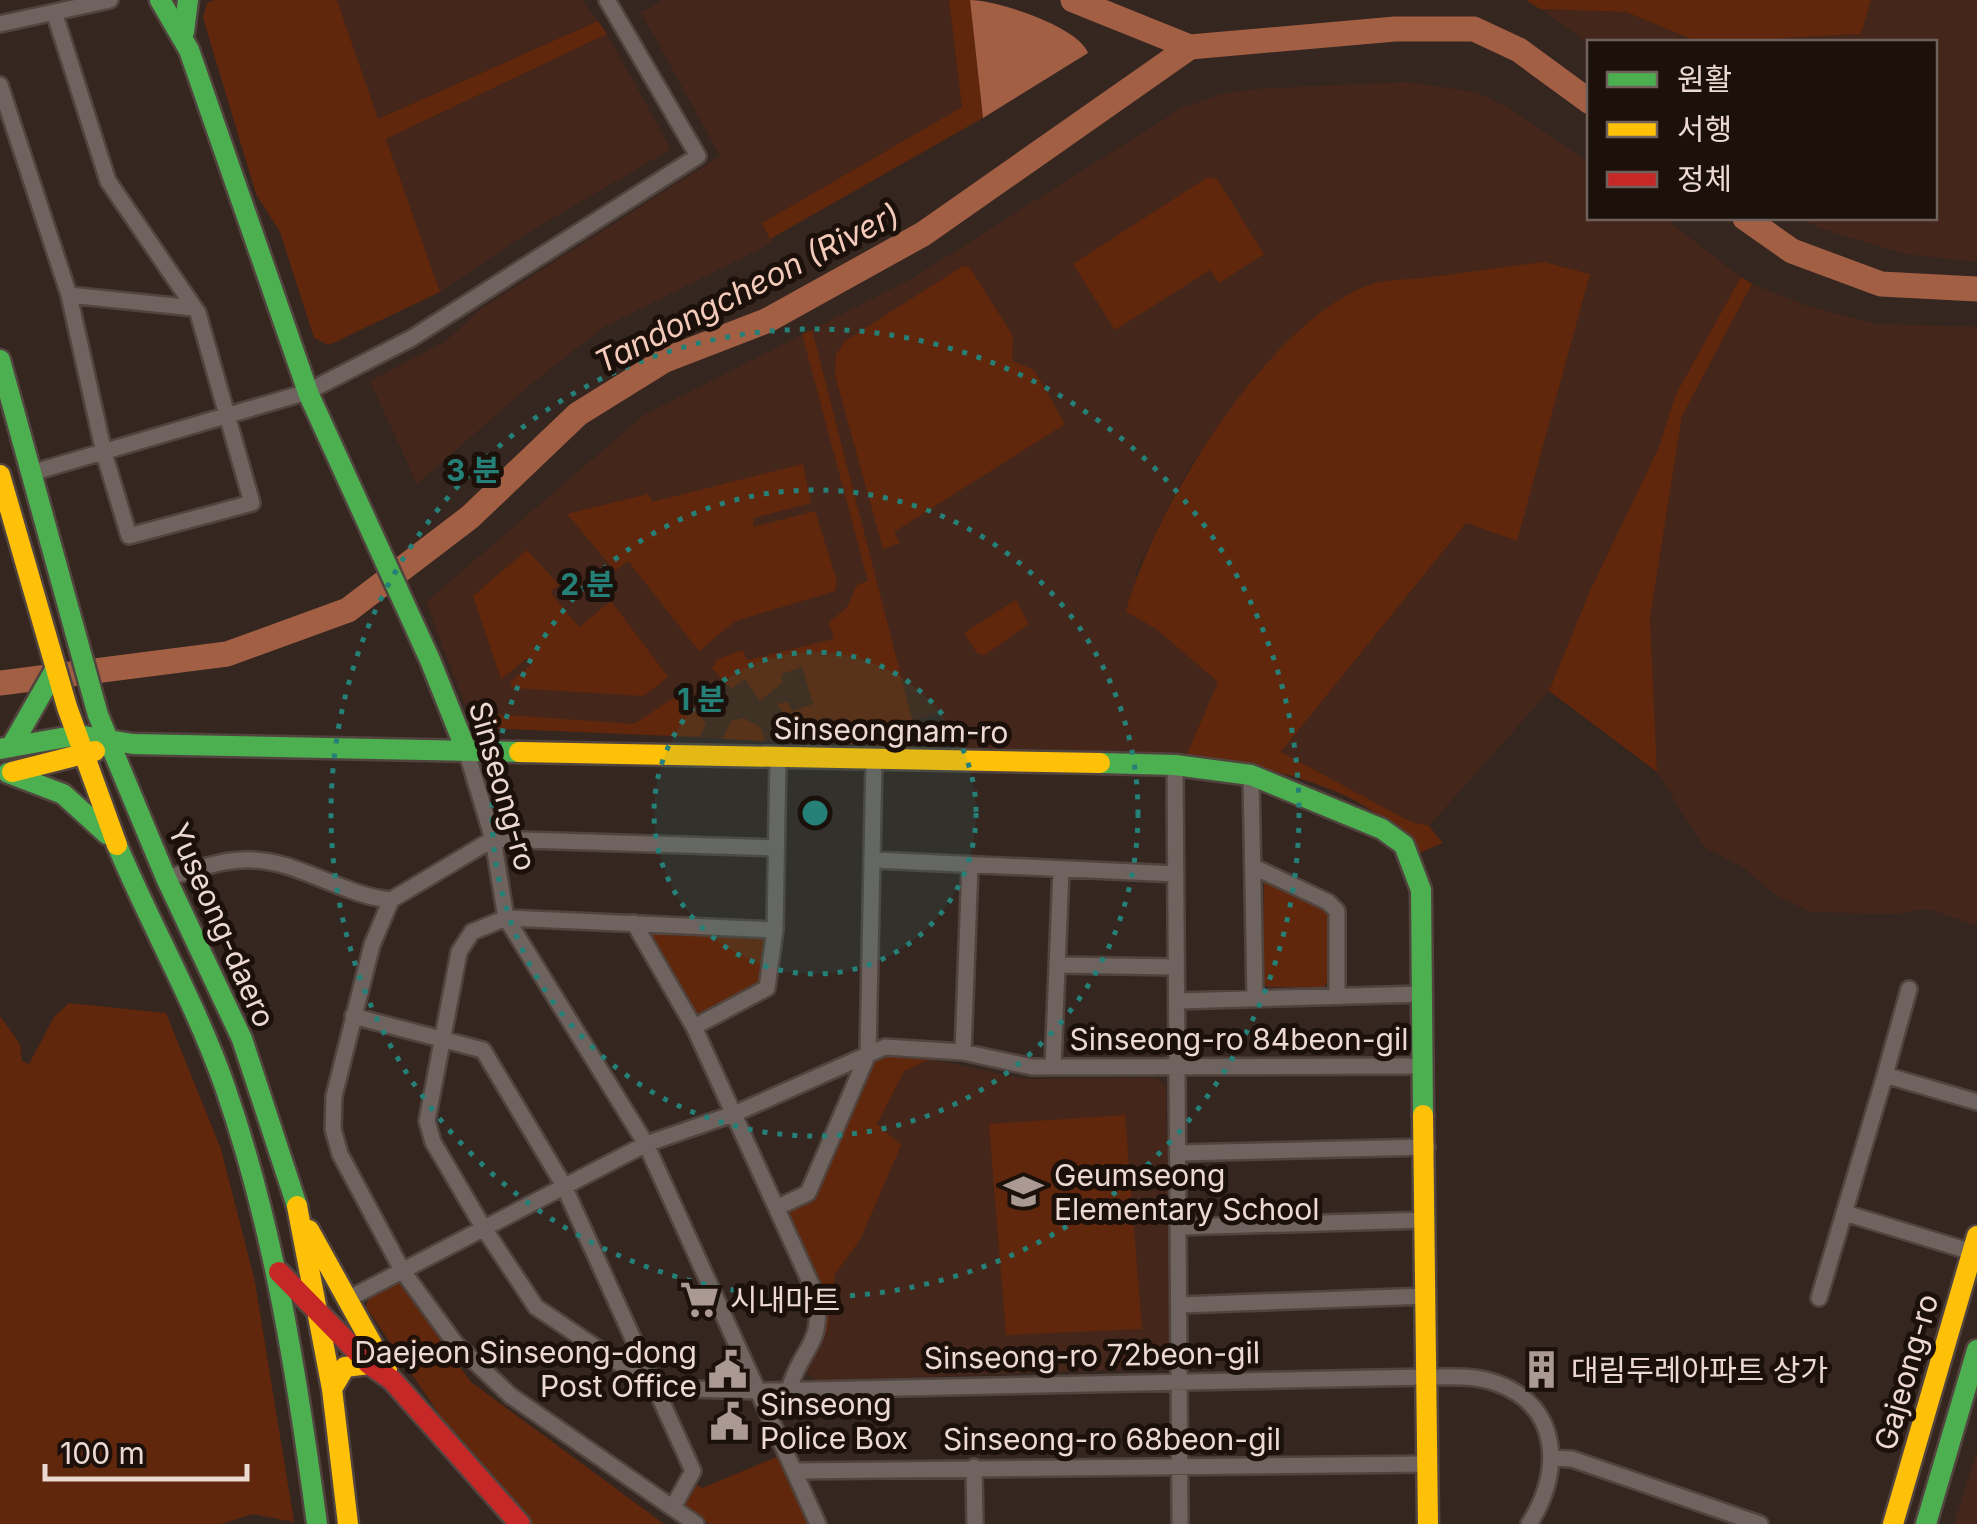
<svg xmlns="http://www.w3.org/2000/svg" width="1977" height="1524" font-family="Inter,'Noto Sans KR',sans-serif">
<style>
.built{fill:#45261a}
.green{fill:#60270c}
.water{fill:#a35f44}
.lines{fill:none;stroke-linecap:round;stroke-linejoin:round}
.river{stroke:#a35f44;stroke-width:25}
.street-casing{stroke:#51443f;stroke-width:20}
.fast-casing{stroke:#51443f;stroke-width:25}
.slow-casing{stroke:#51443f;stroke-width:25}
.jam-casing{stroke:#51443f;stroke-width:25}
.street{stroke:#6f635f;stroke-width:15}
.fast{stroke:#4caf50;stroke-width:20}
.slow{stroke:#ffc107;stroke-width:20}
.jam{stroke:#c62828;stroke-width:20}
.ring{fill:none;stroke:#258078;stroke-width:5;stroke-dasharray:5 10}
.labels{text-anchor:middle;dominant-baseline:central;stroke-width:10;stroke-linejoin:round;paint-order:stroke}
.street-label{font-size:30px;fill:#ebd9d2;stroke:#1c100b}
.poi-label{font-size:30px;fill:#ebd9d2;stroke:#1c100b;text-anchor:start}
.water-label{font-size:32px;font-style:italic;fill:#f4caba;stroke:#1c100b}
.centre{fill:#258078;stroke:#1c100b;stroke-width:5}
.ring-label{font-size:30px;text-anchor:middle;font-weight:bold;fill:#258078;stroke:#1c100b;stroke-width:10;stroke-linejoin:round;paint-order:stroke}
</style>
<rect width="100%" height="100%" fill="#352620"/>
<path class="built" d="M337,0h245l16,21 -220,98z
M663,0h286l13,107 -200,116 10,20 -168,84 -68,53 -119,104 -47,-103 76,-40 36,-33 238,-152 -79,-144z
M1871,0h106v262l-72,-8 -86,-26 -17,-10h132v-176h-164l12,-4 79,-4z
M1540,9l86,3 73,30 -110,2z
M607,34l64,115 -147,86 -84,57 -54,-153z
M1408,82l67,10 33,15 81,56 1,55h74l77,59 -66,119 -16,51 -71,148 -39,96 -120,135 -20,-5 -128,-68 185,-230 50,18 74,-267 -46,-12 -297,128 -59,79 -53,104 20,55 63,54 -31,72 -228,-6 -21,-35 -25,8 4,17 -5,9 -429,-19 -12,-7 -45,-119 218,-187 269,-137 267,-169 41,-15 34,-5z
M1752,284l53,21 70,19 102,3v599l-48,-17 -35,5 -83,-2 -34,-16 -35,-29 -38,-20 -47,-75 -7,-154 32,-202z
M930,1059l94,20 132,-1 10,8 5,269 -9,13 -344,13 -12,-8 3,-14 19,-30 7,-55 25,-34 17,-116 27,-54z
M1977,1450v74h-23z"/>
<path class="green" d="M215,0h122l41,119 220,-98 9,13 -221,105 54,153 -111,53 -15,-7 -34,-106 -24,-38 -53,-176 4,-15z
M949,0h21l13,118 -213,121 -8,-16 200,-116z
M1526,0h345l-10,34 -79,4 -12,4h-71l-73,-30 -86,-3z
M1208,177l9,2 47,75 -45,29 -9,-13 -95,60 -42,-66z
M1544,262l46,12 -73,267 -51,-18 -185,229 128,69 20,5 14,17 -26,11c-49,-71 -151,-85 -230,-100l31,-72 -63,-54 -29,-16c24,-98 144,-294 244,-327 16,-6 36,-5 53,-7 40,-5 80,-11 121,-16z
M963,266l7,2 43,68 -1,25 22,9 31,54 -171,108 6,11 -17,6 -48,-174 1,-20 9,-14z
M1741,277l11,7 -70,132 -32,202 7,154 -108,-81 39,-96 71,-148 16,-51z
M812,330l105,408 -5,9 -118,-6 -4,-20 -13,-17 11,-2 4,9 21,-7 -11,-37 -20,7v9l-22,18 -15,-22 -14,10 -19,-21 6,-9 25,-9 4,10 87,-21 -5,-16 18,-16 10,-22 11,-4 -66,-247z
M803,464l8,39 -58,15 1,9 61,-16 22,70 -2,10 -100,30 -36,30 -71,-90 -13,10 -48,-57 81,-20 4,8z
M527,550l32,35 -9,7 29,35 32,-26 57,76 -24,19 -131,-8 -3,-6 21,-17 -5,-6 -25,20 -28,-83z
M1016,600l13,24 -44,31 -7,-1 -13,-19 2,-4z
M681,693l25,30 -7,14 -216,-9 -12,-7 7,-8 156,11z
M744,718l17,10 4,13 -43,-2 9,-18z
M1264,882l17,4 47,26 -1,71 -4,5 -55,-1 -6,-4z
M656,929l105,5 7,7 -6,44 -57,29 -14,-3 -41,-72z
M69,1003l97,10 55,136 34,133 39,240 -41,-8 -32,10h-221v-508l20,28 2,17 7,3 25,-47z
M881,1056l49,3 -26,12 -27,53 24,21 -41,95 -25,34 -7,55 -19,30 14,-30 -37,-114 3,-9 24,-11 60,-136z
M1125,1115l17,214 -136,6 -17,-211z
M391,1281l8,2 72,99 193,142h-132l-65,-69 -101,-148 4,-15z
M779,1456l29,68h-99l-29,-20 14,-21 8,5z"/>
<path class="water" d="M970,0c27,0 109,27 118,53l-105,65z"/>
<g class="lines">
<path class="river" d="M1073,0l117,47
M1745,218l47,33 89,33 96,5
M0,683l227,-29 121,-44 122,-93 108,-103 87,-54 101,-39 157,-87 267,-187 205,-18h79l45,21 71,52"/>
<defs>
<path id="street" d="M0,24l110,-24
M0,85l69,210 35,158 25,83 123,-33 -54,-190 -90,-132 -54,-169
M69,295l125,13
M31,473l276,-81 105,-54 286,-182 -91,-156
M466,750l27,89 13,79 140,226 172,380
M1175,765l5,759
M1251,775l4,223
M875,860l301,14
M1254,867l74,35 9,9v85
M166,878c24,-6 50,-17 76,-18 53,-3 97,35 149,40
M634,923l60,104 122,268c8,52 -15,51 -27,95
M775,930l-269,-12 -34,14 -13,20 -32,169 6,21 50,85 53,80 120,81 103,3 667,-14c23,0 48,-2 70,6 66,23 66,91 33,141
M1057,965l119,2
M1177,1001l245,-7
M353,1016l130,34 80,134 130,287 -20,36
M694,1027l73,-39 8,-58 3,-172
M963,1052l7,-187
M1053,1066l8,-196
M1885,1075l24,-86
M1178,1153l249,-6
M778,1207l30,-14 60,-139 6,-293
M1845,1213l127,39
M1178,1227l249,-7
M1819,1298l66,-223 92,27
M346,1300l300,-156 90,-31 149,-66 78,5 69,15 393,-1
M1179,1305l248,-9
M1552,1458l20,1 188,65
M974,1467l1,57
M796,1471l631,-7
M696,1524l-185,-128 -56,-53 -53,-73 -62,-116 -7,-25 1,-33 38,-151 19,-45 102,-61 283,9"/>
<path id="fast" d="M160,0l29,50 120,345 121,265 36,90
M184,32l4,-32
M0,360l98,355 68,163 76,161 55,167
M11,747l44,-77
M0,749l78,-14 55,9 386,8
M1100,763l75,2 76,10 131,54 22,16 17,45 2,225
M8,773l55,21 44,40
M117,845c34,81 79,159 108,242 49,141 72,289 92,437
M1926,1524l51,-174"/>
<path id="slow" d="M0,475l67,232 50,138
M519,752l581,11
M12,772l83,-21
M1423,1115l5,409
M297,1206l35,183 16,135
M309,1230l78,141
M332,1389l13,-22 24,-3
M1893,1524l84,-288"/>
<path id="jam" d="M279,1272l90,92 23,16 128,144"/>
</defs>
<use href="#street" class="street-casing"/>
<use href="#fast" class="fast-casing"/>
<use href="#slow" class="slow-casing"/>
<use href="#jam" class="jam-casing"/>
<use href="#street" class="street"/>
<use href="#fast" class="fast"/>
<use href="#slow" class="slow"/>
<use href="#jam" class="jam"/>
</g>
<circle cx="815" cy="813" r="161" fill="#258078" fill-opacity=".12"/>
<g class="ring">
<circle cx="815" cy="813" r="161"/>
<circle cx="815" cy="813" r="323"/>
<circle cx="815" cy="813" r="484"/>
</g>
<defs>
<symbol id="school-bare" viewBox="-9 -9 18 18"><path d="M0-5L7-2L0 1L-7-2ZM-4 1L0 2.5L4 1V4Q0 6-4 4Z" fill="#ab9a94" stroke="#1c100b" stroke-width="2.5" paint-order="stroke"/></symbol>
<symbol id="supermarket-bare" viewBox="-9 -9 18 18"><path d="M-6-5.5h2.5l.6 2H6L4.5 2H-2.5L-4.4-4H-6ZM-1.5 3.2a1.3 1.3 0 1 0 .1 0ZM3 3.2a1.3 1.3 0 1 0 .1 0Z" fill="#ab9a94" stroke="#1c100b" stroke-width="2.5" paint-order="stroke"/></symbol>
<symbol id="civic-bare" viewBox="-9 -9 18 18"><path d="M-.6-6.5H3V-4.5H.6V-3L4-1V1h2V6H-6V1h2V-1L-.6-3ZM-1.2 2.5V6h2.4V2.5Z" fill="#ab9a94" stroke="#1c100b" stroke-width="2.5" paint-order="stroke"/></symbol>
<symbol id="building-bare" viewBox="-9 -9 18 18"><path d="M-4-6H4V6H1V3H-1V6H-4ZM-2.5-4.3h1.7v1.8h-1.7ZM.8-4.3h1.7v1.8H.8ZM-2.5-1h1.7V.8h-1.7ZM.8-1h1.7V.8H.8Z" fill="#ab9a94" stroke="#1c100b" stroke-width="2.5" paint-order="stroke"/></symbol>
</defs>
<g fill-rule="evenodd">
<use href="#school-bare" x="996" y="1164" width="55" height="55"/>
<use href="#supermarket-bare" x="672" y="1272" width="55" height="55"/>
<use href="#civic-bare" x="700" y="1342" width="55" height="55"/>
<use href="#building-bare" x="1514" y="1342" width="55" height="55"/>
<use href="#civic-bare" x="702" y="1394" width="55" height="55"/>
</g>
<g class="labels">
<g class="street-label">
<text transform="translate(891 730) rotate(1)">Sinseongnam-ro</text>
<text transform="translate(503 786) rotate(74)">Sinseong-ro</text>
<text transform="translate(222 925) rotate(66)">Yuseong-daero</text>
<text x="1239" y="1039">Sinseong-ro 84beon-gil</text>
<text transform="translate(1092 1355) rotate(-1)">Sinseong-ro 72beon-gil</text>
<text transform="translate(1906 1372) rotate(-74)">Gajeong-ro</text>
<text x="1112" y="1439">Sinseong-ro 68beon-gil</text>
</g>
<g class="poi-label">
<text x="1054" y="1175">Geumseong<tspan x="1054" dy="34">Elementary School</tspan></text>
<text x="730" y="1300">시내마트</text>
<text x="697" y="1352" text-anchor="end">Daejeon Sinseong-dong<tspan x="697" dy="34">Post Office</tspan></text>
<text x="1571" y="1370">대림두레아파트 상가</text>
<text x="760" y="1404">Sinseong<tspan x="760" dy="34">Police Box</tspan></text>
</g>
<g class="water-label">
<text transform="translate(747 288) rotate(-27)">Tandongcheon (River)</text>
</g>
</g>
<circle cx="815" cy="813" r="15" class="centre"/>
<g class="ring-label">
<text x="473" y="481">3 분</text>
<text x="587" y="595">2 분</text>
<text x="701" y="710">1 분</text>
</g>
<rect x="1587" y="40" width="350" height="180" fill="#1c100b" stroke="#6f605b" stroke-width="2.5"/>
<rect x="1607" y="72" width="50" height="15" fill="#4caf50" stroke="#6f605b" stroke-width="2.5"/>
<text x="1677" y="90" font-size="30" fill="#ebd9d2">원활</text>
<rect x="1607" y="122" width="50" height="15" fill="#ffc107" stroke="#6f605b" stroke-width="2.5"/>
<text x="1677" y="140" font-size="30" fill="#ebd9d2">서행</text>
<rect x="1607" y="172" width="50" height="15" fill="#c62828" stroke="#6f605b" stroke-width="2.5"/>
<text x="1677" y="190" font-size="30" fill="#ebd9d2">정체</text>
<path d="M45 1464v15h202v-15" fill="none" stroke="#ebd9d2" stroke-width="5"/>
<text x="60" y="1464" font-size="30" fill="#ebd9d2" stroke="#1c100b" stroke-width="8" paint-order="stroke">100 m</text>
</svg>
